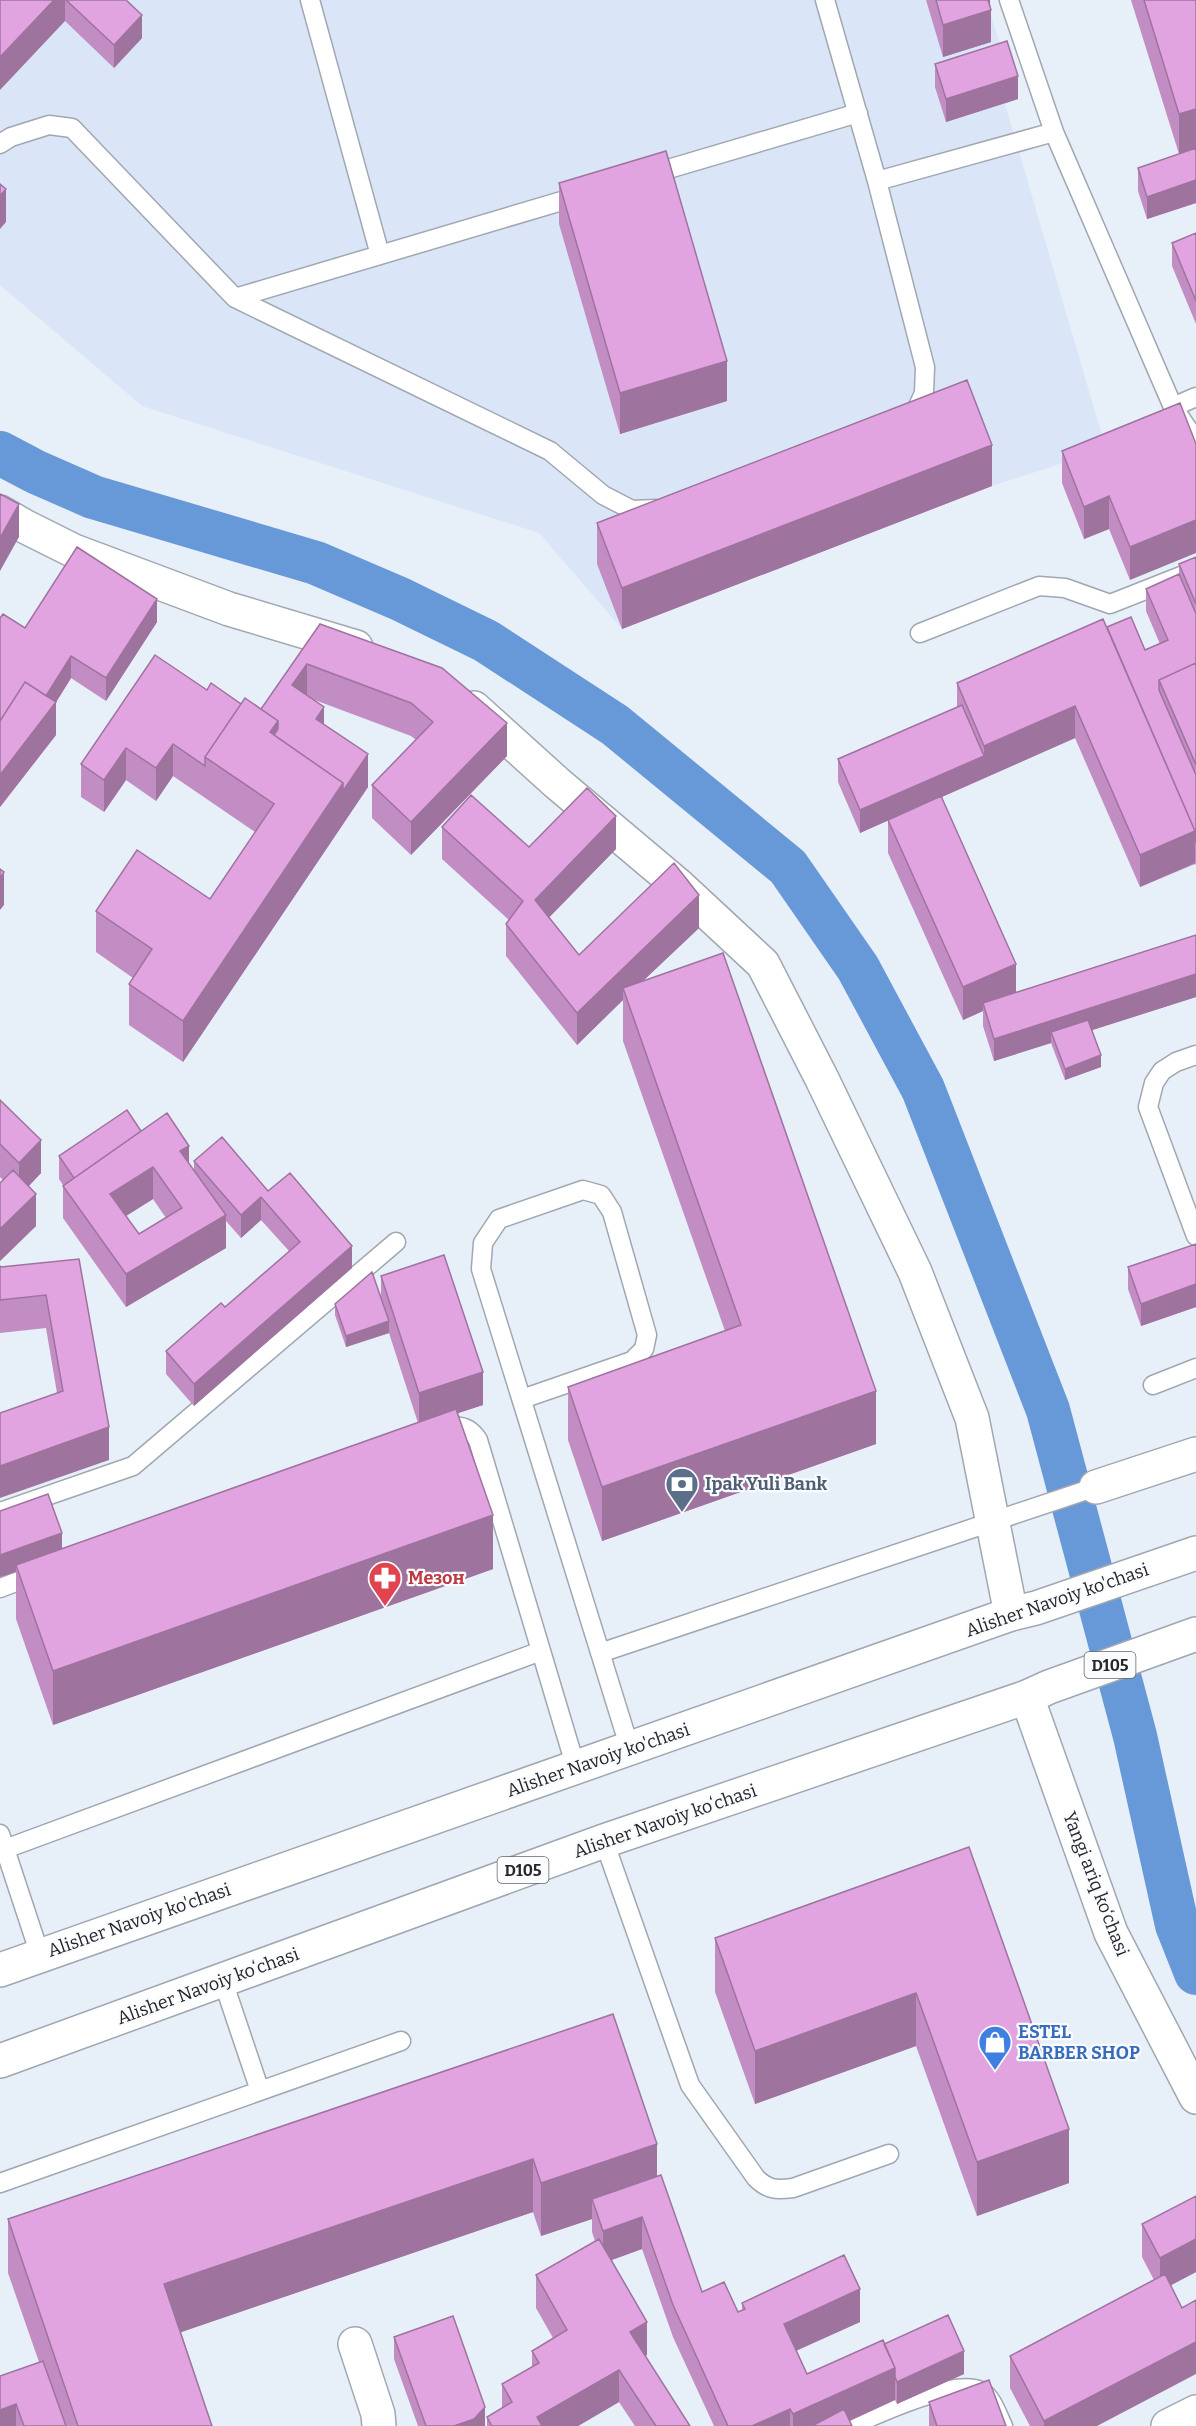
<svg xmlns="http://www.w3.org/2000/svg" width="1196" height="2426" font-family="Bitter,serif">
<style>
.built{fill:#dae6f7}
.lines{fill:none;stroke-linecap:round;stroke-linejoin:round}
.canal{stroke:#6799d8;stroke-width:44}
.lane-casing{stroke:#a0a7b1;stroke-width:21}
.street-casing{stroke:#a0a7b1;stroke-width:36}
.primary-casing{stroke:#a0a7b1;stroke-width:36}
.lane{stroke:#fff;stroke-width:18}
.street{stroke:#fff;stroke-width:33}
.primary{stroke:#fff;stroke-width:33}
.wall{fill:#c28dc2;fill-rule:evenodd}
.shaded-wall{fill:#9e739e}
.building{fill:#e2a4e1;stroke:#9e739e;stroke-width:1.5;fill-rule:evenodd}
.labels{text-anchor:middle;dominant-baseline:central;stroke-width:4.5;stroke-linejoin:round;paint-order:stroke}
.shield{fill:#fafbfd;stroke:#646669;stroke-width:1.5}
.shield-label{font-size:16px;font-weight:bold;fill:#23262a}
.service-label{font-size:18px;font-weight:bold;fill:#4e5e75;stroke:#fafbfd;text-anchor:start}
.health-label{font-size:18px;font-weight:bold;fill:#be3a42;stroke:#fafbfd;text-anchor:start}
.street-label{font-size:18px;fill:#23262a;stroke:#fafbfd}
.shop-label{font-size:18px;font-weight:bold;fill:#366cbe;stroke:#fafbfd;text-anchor:start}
</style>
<rect width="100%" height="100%" fill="#e7eff9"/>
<path class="built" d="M0,0h986l32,99 -13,5 101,345 -114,37 -370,143 -83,-96 -397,-127 -142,-121z"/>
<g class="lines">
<path class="canal" d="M0,453l36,19 57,25 223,66 84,36 86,42 129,84 173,142 70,101 65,121 125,321 87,326 42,189 19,48"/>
<defs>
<path id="lane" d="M310,0l70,255
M825,0l52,181
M1009,0l45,132 119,275 23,34
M0,144l11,-7 38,-12 23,3 163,170 315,153 53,44 29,15 24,-1
M648,175l210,-62
M235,298l347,-103
M1173,407l23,-10
M910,416l4,-1 10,-22 1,-26 -48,-186 177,-49
M920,633l119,-47 26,2 45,16 86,-34
M1196,1055l-20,7 -14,9 -8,12 -6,24 48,129
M1153,1385l43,-17
M522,1399l110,-38 12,-12 3,-14 -35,-123 -11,-17 -18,-5 -84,29 -16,24 -2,26 149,480
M439,1430c16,-6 29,-6 39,10l98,328
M0,1512l133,-46 263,-224
M0,1588l37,-14
M600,1653l496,-166
M0,1834l5,15 536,-198
M604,1841l86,244 66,93c12,12 20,12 37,10l96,-34
M0,1851l5,-2 35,106
M223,1981l37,110
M0,2183l401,-142
M850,2426c28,-12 103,-48 131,-35 11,6 17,25 22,35"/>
<path id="street" d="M0,512l24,14 50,25 155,58 127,38
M474,708l83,75 121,102 85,79 59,115 93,193 57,146 39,196
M1096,1487l100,-33
M1027,1697l84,236 85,164
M355,2344l23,70 1,12
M1168,2426l28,-14"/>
<path id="primary" d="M0,1970l1011,-356 25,-6 160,-55
M0,2061l604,-220 423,-144 22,-10 147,-53"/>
</defs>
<use href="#lane" class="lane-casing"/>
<use href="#street" class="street-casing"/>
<use href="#primary" class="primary-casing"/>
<use href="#lane" class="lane"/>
<use href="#street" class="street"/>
<use href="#primary" class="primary"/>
</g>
<path class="wall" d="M0,0h126l16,38 -28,30 -49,-47z
M926,0h64l1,42 -48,15z
M1131,0h65v203l-49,16 -9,-28v-23l41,-14z
M935,64l83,35 -72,23 -11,-35z
M559,183l168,218 -107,33 -61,-210z
M1196,233v91l-24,-58v-23z
M1180,403l-50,177 -21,-51 -25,10 -22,-56v-32z
M992,486l-370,143 -25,-65v-41z
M1196,557v308l-1,-1 -55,23 -65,-149 -133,59 74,195 180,-57v62l-104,33 9,37 -36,13 -14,-37 -57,18 -11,-35v-15l-20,9 -75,-167v-33l-28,13 -22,-51v-23l119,-51v-25l150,-56 38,23 15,-6 -14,-33v-22l33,-15v-10z
M0,618l25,10 132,-6 -51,79 -35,-23 -15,24v33l-56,72z
M320,624l187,132 -96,99 -39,-37v-33l44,-45 -5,-4 -99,-37 12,25 44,63 -185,275 -54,-37v-41l4,-6 -37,-26v-41l114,-12 45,-67 -82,-56 -17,25 -30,-21 -22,32 -23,-15v-33l126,-74 34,14 20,5z
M442,827l87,20 87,2 -67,68 30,38 120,-27 -55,52 232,464 -274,97 -34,-101v-53l157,-56 -102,-290v-41l-46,45 -71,-89v-32l3,-4 -67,-61z
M0,1100l41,73 -12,13 7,40 -36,35v-78l3,-3 -3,-3z
M141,1131l48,33 5,7v-10l74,30 84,77 -158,138 -28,-32v-23l59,-44 64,-56 -28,-31 -20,18 -15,-17v27l-100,59 -63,-89v-33l-4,-6v-23zM153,1199l13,19 -27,16 -13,-18z
M1196,1244v63l-55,19 -13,-37v-22z
M79,1259l30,201 -52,-67 -11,-65 -46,5v-67l1,1z
M381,1276l102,129 -26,8 36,156 -440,156 -37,-106v-47l-16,-61 62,38 356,-126 -29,-90 -43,14 -11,-32v-11l46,-6z
M969,1847l100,336 -92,33 -61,-170 -161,58 -40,-112v-54z
M613,2014l44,163 45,115 36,20 4,-2v-7l118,19 -64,29 11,23 77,-30 80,30 -67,30 -2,-4 -45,21 2,5h-138l-41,-89 -31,-88 -30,11 35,95 -2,1 45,70h-55l-16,-24 -41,24h-91v-9l15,-9v-24l30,-17v-16l21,-13 -17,-30v-33l59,-34 -3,-9v-13l-51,17 -8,-24 -352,120 31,94h-212l39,-64 -31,-89v-54z
M1196,2196v76l-25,13 -74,141h-67l-20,-38v-32l144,-76 -12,-23v-33z
M394,2337l91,89h-67l-24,-67z
M929,2402l77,24h-77z"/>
<path class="shaded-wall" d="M54,0h11v21l-65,69v-33z
M983,0h7v10h1v32l-48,15v-32z
M142,15v23l-28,30v-23z
M1018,76v23l-72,23v-23z
M1196,109v41l-17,5v-41z
M1196,180v23l-49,16v-22z
M6,189v33l-6,7v-33z
M727,361v40l-107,33v-41z
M992,445v41l-370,143v-41z
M1109,496v33l-25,10v-32z
M19,504v33l-19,34v-33z
M1196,520v33l-66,27v-33z
M157,599v23l-51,79v-23z
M71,656v22l-16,26 1,-2v33l-56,72v-32l42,-73z
M307,664v33l-15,-12z
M1075,706v32l-215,95v-23l124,-54v-10z
M324,707v32l-8,-20z
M278,721v25l-8,-14z
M507,723v33l-96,99v-33z
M173,744v32l-17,25v-33z
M126,748v32l-22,32v-32z
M368,754v33l-185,275v-41l160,-238z
M616,816v33l-81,83v-32z
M1195,831v32l-55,24v-32z
M4,872v33l-4,5v-32z
M699,895v33l-73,69 -3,-9v12l-46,45v-32z
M1016,964v32l-33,7v8l-20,9v-33z
M1196,974v23l-141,45 -4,-10v11l-57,18v-22z
M1101,1055v12l-36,13v-11z
M41,1140v33l-22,23v-33z
M189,1146v32l-9,-27z
M153,1167v32l-43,27v-32z
M36,1194v32l-36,35v-32z
M261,1197v23l-20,18v-23z
M226,1215v33l-100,59v-33z
M352,1246v22l-158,138v-22z
M1196,1284v23l-55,19v-22z
M389,1321v12l-43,14v-11z
M483,1372v33l-64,21v-33z
M876,1391v53l-274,97v-54z
M109,1427v33l-109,38v-32z
M493,1515v54l-440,156v-54z
M62,1533v23l-46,9v7l-16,5v-22z
M916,1993v53l-161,58v-53z
M1069,2129v54l-92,33v-54z
M657,2144v53l-65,2v20l-51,17v-53z
M533,2159v53l-369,126v-54z
M642,2217v32l-39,14v-32z
M1196,2239v33l-36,19v-33z
M860,2289v33l-76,34v-32z
M647,2322v33l-17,10v-33z
M1196,2342v32l-99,52h-53v-5z
M964,2351v23l-67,30v-22z
M895,2368v32l-57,26h-45v-12z
M619,2370v32l-41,24h-41v-9z
M16,2404v22h-16v-16z
M485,2407v19h-31z
M790,2409v17h-38z"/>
<path class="building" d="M0,0h54l-54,57z
M66,0h60l16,15 -28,30z
M936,0h52l3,10 -48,15z
M1144,0h52v109l-17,5z
M1007,41l11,35 -72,23 -11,-35z
M1196,148v32l-49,17 -9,-29z
M666,151l61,210 -107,32 -61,-210z
M0,184l6,5 -6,7z
M1196,233v68l-24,-58z
M967,380l25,65 -370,143 -25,-65z
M1180,403l16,41v76l-66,27 -21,-51 -25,11 -22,-56z
M0,494l19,10 -19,34z
M77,547l80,52 -51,79 -35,-22 -25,40 -21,-14 -25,39v-103l3,-4 22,14z
M1196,557v47l-17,-40z
M1179,574l17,40v49l-37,17v10l37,85v68l-1,-12 -88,-204 24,-10 14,33 23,-10 -22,-51z
M1103,619l92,212 -55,24 -65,-149 -91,40 -27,-63z
M320,624l122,44 65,55 -96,99 -39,-37 61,-63 -22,-19 -104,-39 -15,21 32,22 -8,12 52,35 -25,37v-8l-69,-48 4,-6v-8l-17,-12z
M155,655l52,35 4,-7 30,21 -36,53v9l-32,-22 -17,24 -30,-20 -22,32 -23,-16z
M1196,663v102l-37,-85z
M25,682l31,20 -56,73v-54z
M245,698l33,23 -8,11 73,51 -160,238 -54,-37 23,-35 -56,-38 41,-61 73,49 64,-95 -69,-47z
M962,705l22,51 -124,54 -22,-51z
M587,788l29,28 -81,84 44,55 95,-92 25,32 -122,118 -71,-89 17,-23 -81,-74 29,-32 58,52z
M941,796l75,168 -53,23 -75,-167z
M0,869l4,3 -4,6z
M1196,935v39l-202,65 -11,-36z
M723,953l153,438 -274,96 -34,-100 173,-62 -118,-337z
M1088,1020l13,35 -36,14 -14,-37z
M0,1100l41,40 -22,23 -19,-19z
M127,1110l14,21 -67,47 -15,-22z
M167,1113l22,33 -9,5 46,64 -100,59 -63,-88zM153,1167l29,41 -43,26 -29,-40z
M222,1137l46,54 22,-18 62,73 -158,138 -28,-33 55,-48 4,4 75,-65 -39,-45 -20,18 -47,-54z
M13,1170l23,24 -36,35v-46z
M1196,1244v40l-55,20 -13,-37z
M444,1255l39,117 -64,21 -38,-117z
M79,1259l30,168 -109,39v-53l63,-22 -17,-96 -46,5v-34l1,1z
M372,1272l17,49 -43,15 -11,-32z
M456,1409l37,106 -440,156 -37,-106z
M48,1494l14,39 -62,22v-44z
M969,1847l100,282 -92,33 -61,-169 -161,58 -40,-113z
M613,2014l44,130 -116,39 -8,-24 -369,125 48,142h-134l-70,-207z
M661,2175l41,117 22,-10 14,30 7,-3 -3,-6 102,-48 16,34 -76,35 23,50 76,-34 12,28 -102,46 -3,-5 -38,17h-24l-55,-121 -31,-88 -39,14 -11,-32z
M1196,2196v43l-36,19 -18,-34z
M599,2239l48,83 -17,10 60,94h-34l-37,-56 -82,47 5,9h-50l-5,-9 25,-15 -10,-18 37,-21 -7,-12 35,-21 -31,-55z
M1165,2274l17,34 14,-8v42l-152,79 -34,-65z
M948,2315l16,36 -67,31 -2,-5v-9l-11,-24z
M453,2316l32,91 -11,12 -20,7h-28l-32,-89z
M43,2361l23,65h-42l-8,-22 -16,6v-34z
M989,2380l17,46h-69l-8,-24z
M844,2409l8,17h-40z"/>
<defs>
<symbol id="bank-pin" viewBox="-11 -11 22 30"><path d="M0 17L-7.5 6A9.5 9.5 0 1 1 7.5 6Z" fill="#5c6f8a" stroke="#fafbfd"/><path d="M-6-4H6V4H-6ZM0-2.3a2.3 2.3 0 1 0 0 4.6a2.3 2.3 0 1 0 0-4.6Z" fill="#fff"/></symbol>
<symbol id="pharmacy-pin" viewBox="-11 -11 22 30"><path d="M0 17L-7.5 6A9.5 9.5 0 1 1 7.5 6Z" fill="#e0444e" stroke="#fafbfd"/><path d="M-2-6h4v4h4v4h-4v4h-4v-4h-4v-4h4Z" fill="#fff"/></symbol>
<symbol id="shop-pin" viewBox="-11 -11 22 30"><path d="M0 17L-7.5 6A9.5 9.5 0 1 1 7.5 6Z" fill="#3f7fe0" stroke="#fafbfd"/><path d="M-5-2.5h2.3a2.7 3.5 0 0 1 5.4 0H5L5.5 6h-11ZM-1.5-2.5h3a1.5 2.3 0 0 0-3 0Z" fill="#fff"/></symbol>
</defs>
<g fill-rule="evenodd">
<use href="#bank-pin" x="663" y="1465" width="38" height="52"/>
<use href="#pharmacy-pin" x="366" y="1559" width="38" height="52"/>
<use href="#shop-pin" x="976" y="2023" width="38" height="52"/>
</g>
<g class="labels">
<g class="shield">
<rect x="1084.5" y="1652" width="51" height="26" rx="4.5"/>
<rect x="497.5" y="1857" width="51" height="26" rx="4.5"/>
</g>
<g class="shield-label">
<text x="1110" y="1665">D105</text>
<text x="523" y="1870">D105</text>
</g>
<g class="service-label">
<text x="705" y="1484">Ipak Yuli Bank</text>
</g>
<g class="health-label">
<text x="408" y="1578">Мезон</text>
</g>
<g class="street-label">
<text transform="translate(1057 1600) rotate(-19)">Alisher Navoiy ko'chasi</text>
<text transform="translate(598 1760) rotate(-19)">Alisher Navoiy ko'chasi</text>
<text transform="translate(665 1821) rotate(-19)">Alisher Navoiy koʻchasi</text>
<text transform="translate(1096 1884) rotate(69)">Yangi ariq ko‘chasi</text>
<text transform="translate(139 1920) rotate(-19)">Alisher Navoiy ko'chasi</text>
<text transform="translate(208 1986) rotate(-20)">Alisher Navoiy koʻchasi</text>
</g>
<g class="shop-label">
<text x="1018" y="2032">ESTEL<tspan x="1018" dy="21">BARBER SHOP</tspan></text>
</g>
</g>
</svg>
